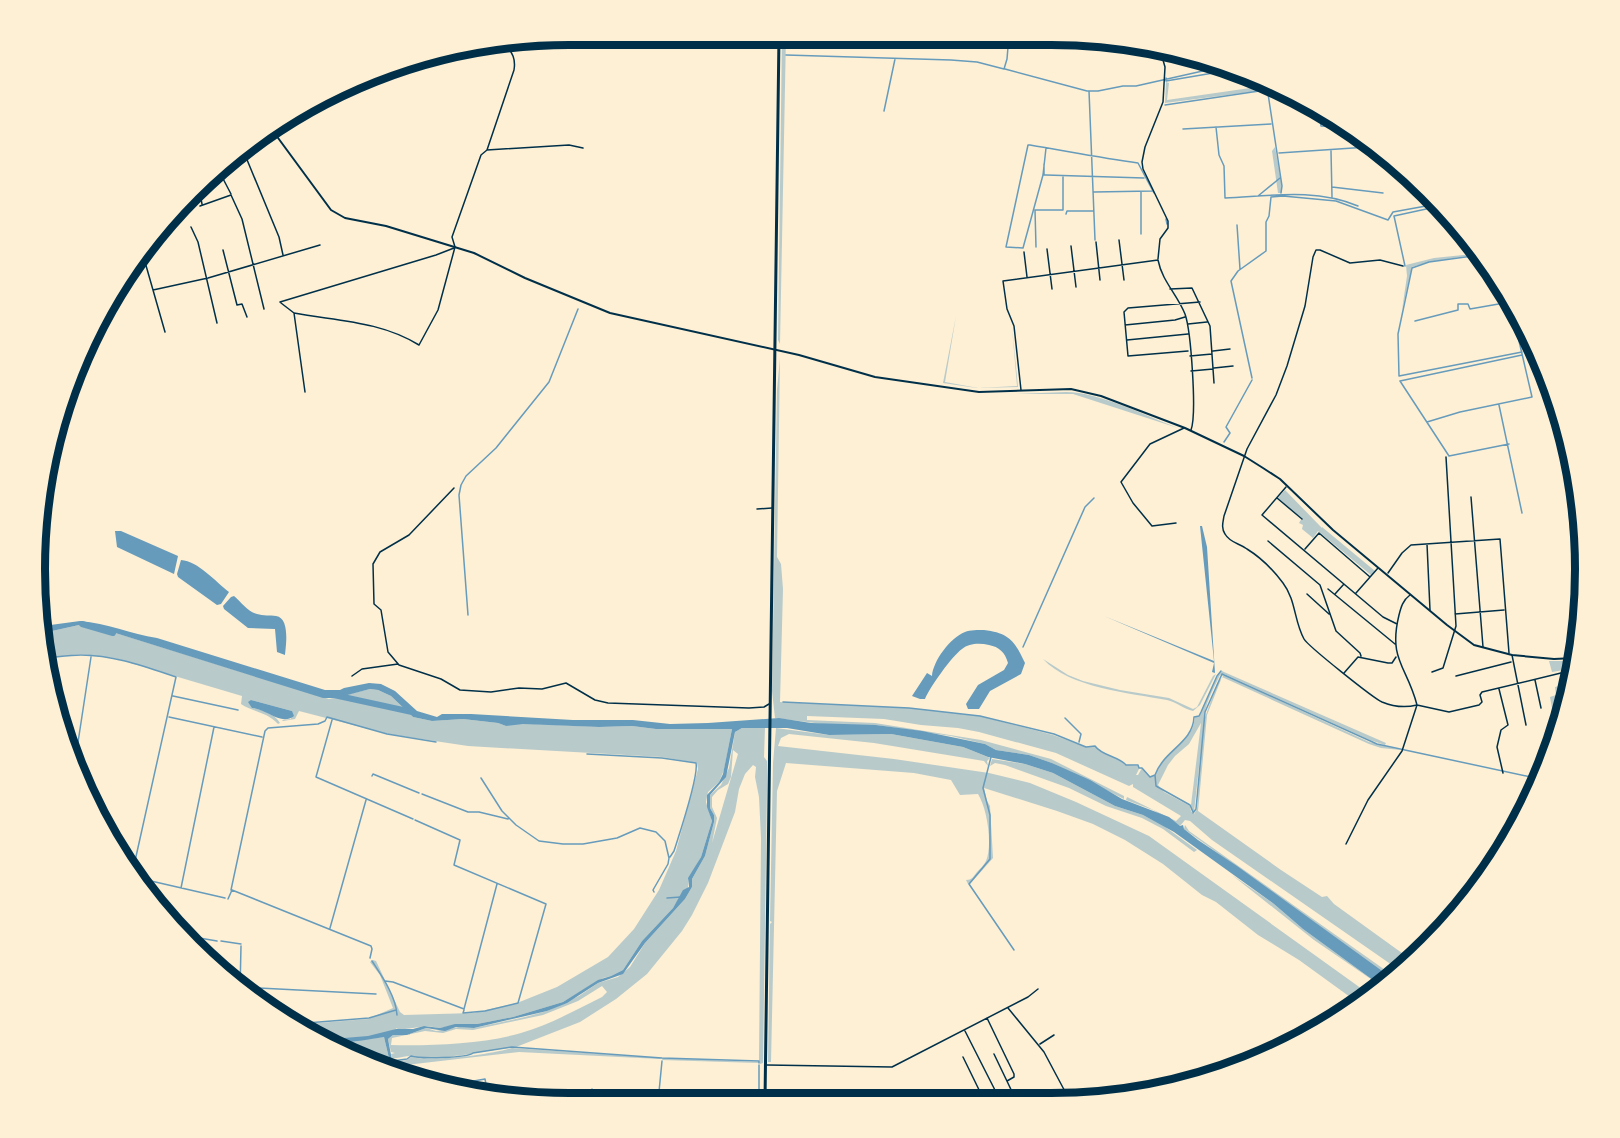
<svg xmlns="http://www.w3.org/2000/svg" width="1620" height="1138" font-family="Inter,sans-serif">
<style>
.green{fill:#b9caca;fill-rule:evenodd}
.water{fill:#669bbc}
.lines{fill:none;stroke-linecap:round;stroke-linejoin:round}
.stream{stroke:#669bbc;stroke-width:1.5}
.river{stroke:#669bbc;stroke-width:6}
.minor{stroke:#003049;stroke-width:1.5}
.secondary{stroke:#003049;stroke-width:2}
.primary{stroke:#003049;stroke-width:3}
.rim{fill:none;stroke:#003049;stroke-width:8}
</style>
<rect width="100%" height="100%" fill="#fdf0d5"/>
<path class="green" d="M782,35h4l-6,309 -2,-4z
M1166,82l3,1 -2,17 97,-14 2,1v3l-101,13z
M1275,147l7,39 -1,7h-3l-6,-42z
M1473,254h6l-50,8 -17,5 -10,43 5,-34 -1,-11 28,-7z
M956,316l-11,66 33,6 39,-2 -5,-59 6,60 -41,1 -34,-5z
M1538,355l19,42 4,18 -8,1 -4,-9 -5,-32z
M780,358l-3,199 4,7 2,25 -3,113 129,6 71,8 73,19 33,12 9,-1c7,10 23,10 30,19l13,1 1,3 -3,6h2l4,-7 8,9 5,-2c8,-24 38,-31 40,-58l4,-1 2,-4 16,-35 5,-6 2,1 162,71 -1,2 -15,-5 -146,-66 -4,1c-6,13 -16,30 -16,45l13,-36 7,-9 145,67 32,8 -20,-2 -12,-4 -147,-67 -15,38 -9,96 83,59 41,27 5,-1 7,8 79,57 -9,10 -2,1 -190,-132 -22,-19 -5,-1 -5,6 -27,-16 -27,-10 1,-3 49,24 5,-5 -48,-29v-3l-4,2 -73,-33 -77,-21 -21,-4 -37,-3 -37,-6 -77,-3v4l68,3 106,17 70,19 73,37v3l-72,-36 -23,-8 -33,-5 -11,-6 -34,-8 -75,-11h-45l-56,-7 -3,-27 5,-301zM1201,723l-10,82v5l3,2 7,-63 -4,60 -3,5 -3,-3 -1,-5 -26,-14 -6,-7 10,-20 7,-9 14,-12z
M1066,392c33,0 80,24 112,36l-105,-34h-57z
M1562,417l19,82 3,96 -6,-24 -7,-78 -18,-74z
M1285,490l36,37v1l1,-1 53,44 -4,4 -53,-44 -5,7 -11,-9 1,-4 -4,-2 3,-5 -24,-20z
M79,625l14,1 236,73 41,-10 8,1 13,6 22,21 19,4 31,-2 35,4 8,3 5,-3 89,4 32,-1 24,3h76l-8,41 -5,12 -11,10 -2,10 6,19 -11,36 -13,23v9l-4,1 -11,18 -31,33 -19,29 -12,6 -8,2 -40,24 -50,15 -36,7h-18l-19,4 -13,-2 -29,4 -1,-2c-9,8 -67,16 -78,12 -9,-3 -17,-11 -25,-15l74,-6 25,-11 -13,-33 -10,-13 3,-2 3,1 24,51 4,3 69,-2 44,-10 40,-16 51,-30 26,-28 25,-39 17,-39 22,-82 -1,-6 -35,-6 -194,-11 -80,-12 -89,-23 -4,8 -12,2 -1,-1 9,-1 1,-8 -41,-11 1,8c9,1 23,6 28,15l-2,1c-11,-12 -25,-12 -37,-20l1,-8 -128,-38 -33,-4 -37,4 -1,-25z
M1043,659l25,16 15,6 37,9 49,8 24,11 4,-2 16,-31 3,-2 -16,31 -7,6c-9,-2 -17,-9 -26,-11 -38,-7 -97,-12 -124,-41z
M1549,661h26l-5,30v-3l-5,2 -9,12c1,21 -4,47 -12,67l-31,4 30,-4 4,-8v-18l6,-29 -3,-17 6,-2 -1,-8 8,-2 -2,-10 7,-2 -4,-3 -12,2z
M765,727l-1,30 3,4v29l-4,273 -3,1 -1,-4 2,-222 -2,-41 -4,-20 1,-10 -3,-2 -8,9 -6,15 -4,23 -27,71 -16,32 -10,16 -35,43 -31,25 -36,23 -64,25 -42,6c-5,2 -46,6 -54,5 -3,0 -6,-2 -9,-2 -7,0 -13,3 -19,2l-1,-4 4,-1 -4,-1 -3,-13 5,-4h14l19,-7 10,3 23,-4 15,1 51,-11 22,-6 32,-15 19,-13 20,-6 12,-10 15,-24 40,-44 7,-12v-8l13,-23 9,-34v-7l-4,-7v-13l11,-10 8,-17 6,-36 7,-4zM733,750l5,4 -26,89 5,-25 -5,-11v-10l6,-7 10,-6 3,-7zM602,986l5,6 -5,5c-26,13 -53,28 -81,36 -37,11 -91,13 -130,12l1,-7 33,-7 18,2 13,-4 17,1 70,-15 35,-14z
M776,728l53,7 62,-1 72,13 27,11 -3,3 1,5 -4,-5 -110,-18 -85,-9 -8,4 -3,8 116,13 95,14 41,10 46,19 73,34 220,158 -12,8 -58,-42 -41,-25 -42,-33 -14,-7 -39,-31 -38,-24 -32,-16 -36,-13 -73,-23 3,13 3,5 3,52 -23,26h-2l-2,-4c6,0 7,-3 11,-8 3,-3 7,-7 9,-11 7,-16 1,-53 -8,-67l-18,1 -9,-15 -37,-7 -128,-10 -9,28 -6,271h-3l2,-138 2,-2 -2,-1 3,-158z
M992,759l33,5 28,9 62,33 28,9 21,11 33,24 -3,2 -31,-23 -21,-11 -36,-12 -37,-18 -64,-23 -10,-2 -5,3z
M1185,825l4,6 206,146 -3,1 -208,-149z
M1232,875l42,29 29,25 78,57 -67,-46z
M384,1037l8,34 -4,-7c-17,0 -49,-12 -65,-21z
M512,1048l149,10 -1,1 -141,-7 -122,14v7l-3,-2 -2,-9 15,-2 4,-3c22,5 78,-2 101,-9z
M663,1058l96,4v1l-97,-3z"/>
<path class="water" d="M1531,339l13,36 4,28 9,25 14,65 7,78 6,24 -3,27 -1,-8 -6,-1 5,-3 -5,-33 -8,-91 -9,-42 -11,-36z
M1200,526h2l5,21 8,126 -3,-1 2,-9 -110,-47 110,45z
M115,531h6l57,25 -4,18 -57,-27z
M181,560c17,1 35,22 48,32l-8,12 -4,1 -39,-28 -1,-3z
M234,596c7,6 14,16 23,18 6,2 13,1 19,2 14,2 10,29 9,39l-8,-3 -2,-23 -27,-1 -24,-19 -1,-3 8,-9z
M80,621c27,2 51,13 77,17l168,52h15l4,-2 25,-5 12,1 14,7 22,20 20,6 5,-3h29l102,6h60l37,4 38,-1 71,-5 32,5 65,2 46,6 63,13 11,6 33,5 23,8 38,17 32,19 47,18 11,9 3,-1 1,4 14,11 39,26 155,112 -11,8 -78,-57 -29,-25 -100,-72 -31,-17 -28,-9 -62,-33 -28,-9 -37,-7 -25,-10 -72,-13 -62,1 -42,-7h-45l-7,4 -9,45 -16,18v13l4,7v7l-9,34 -13,23v8l-7,12 -40,44 -22,31 -25,9 -31,20 -20,8 -73,17 -18,-1 -11,4 -19,-3 -19,7h-14l-5,4 6,32h-2l-8,-34c-15,2 -52,10 -64,3l48,-4 28,-7h17l11,-3 16,2 15,-4h22l36,-7 50,-15 35,-22 13,-4 12,-6 19,-29 31,-33 10,-18 6,-3 -1,-9 13,-21 11,-36 -5,-14v-12l12,-13 4,-8 9,-45h-76l-24,-3 -33,1 -76,-3 -17,2 -8,-3 -35,-4 -31,2 -19,-4 -22,-21 -13,-6 -8,-1 -34,9h-13l-230,-72 -14,-1 -36,8v-7z
M984,630c26,3 31,12 41,33l-4,11 -31,17 -11,18h-11l-2,-5 12,-19 26,-15 4,-7c-3,-11 -9,-16 -19,-18 -9,-2 -20,-2 -27,4 -10,7 -32,38 -37,50h-5l-8,-3 15,-23 5,3c1,-15 18,-38 33,-44 5,-2 13,-2 19,-2z
M251,700l41,11 2,5c-13,10 -27,-7 -42,-8l-4,-6z"/>
<g class="lines">
<path class="stream" d="M786,55l165,5 26,2 27,7 3,-10 2,-24
M1005,69l82,22h11l25,-5h13l80,-18
M1166,78v3l59,-10
M1267,87l15,99 -1,7
M1089,91l6,149
M1165,105l101,-15
M1319,107l2,19 23,1
M884,111l11,-52
M1216,127l3,28 5,11 1,32c45,-2 90,-10 133,8
M1183,129l88,-5
M1046,148l-3,27 -20,73 -17,-1 22,-102h2c36,6 72,13 108,18l16,30
M1331,151l1,46
M1279,153l89,-6
M1044,164v11h2l98,3
M1332,187l51,6
M1094,192l58,-1
M1141,192v42
M1258,196l22,-18
M1066,214l1,-3h26
M1166,219l1,5
M1237,225l3,44
M1036,247l-1,-37h28v-33
M1480,255l-51,7 -17,6 -14,66 1,42 123,-24
M1405,266l-11,-50 46,-10
M1506,291l3,10
M1415,321l43,-11v-6h10l2,5 40,-7 22,95 -72,15 -33,10
M1520,341h11
M1252,378l-21,-97 7,-10 28,-20v-29l3,-6 2,-19 12,-1 53,5 52,19 5,-8 44,-8
M1499,405l23,108
M1224,442l6,-9 -4,-6 26,-47
M1509,444l-60,12 -49,-75 122,-26
M468,615l-9,-120 2,-10 5,-9 30,-28 53,-66 29,-73
M1023,647l62,-140 9,-9
M44,658c13,-1 25,-3 37,-3 33,0 65,12 95,22l-43,193
M173,696l65,14
M783,702l126,6 71,8 74,18 32,13 9,-1c7,10 23,10 31,19h12l1,3h3l8,9 5,-2c9,-25 38,-32 39,-58l5,-1 2,-4 16,-36 4,-5
M169,717l93,20
M1065,718l16,16 -2,8
M332,720l-16,57 97,42
M587,754l75,4 34,5c3,13 -17,72 -22,88l-4,6
M991,757l-8,31 7,27v44l-21,25 45,66
M75,762l16,-105
M1155,775l1,11 34,19 3,7
M372,776l1,-2 46,19
M481,778l21,33 14,14 23,16 24,3h20l34,-6 23,-10 16,4 9,9 4,17 -1,6 -15,26 1,2
M422,794l46,18h11l29,7
M1193,813l3,-4 9,-97 17,-38 155,70 163,35
M415,820l45,20 -6,25 92,39 -28,99 -33,8 -22,2 1,-3
M138,878l87,20
M181,888l33,-161
M231,890l34,-159 3,-3 50,-4 7,-3 2,-4 60,17 49,8
M667,898l14,-1
M228,899l4,-9 139,56 1,3 -2,9
M330,928l36,-128
M182,935l35,6
M221,941l20,3
M372,961c9,14 24,35 25,54
M385,981l8,1 71,27 33,-125
M240,987l136,7
M240,990l1,-44
M294,1024l75,-6 27,-8
M392,1061l15,-2 4,-3c9,3 56,2 62,-3l39,-6 150,11 97,3v2
M440,1087l45,-8 3,16
M759,1101v-36
M591,1102l1,-13
M593,1102l1,-9
M658,1102l4,-41"/>
<path class="river" d="M82,624l31,9
M334,695l78,17"/>
<path class="minor" d="M243,150l36,87 4,18
M487,150l27,-80c2,-12 -2,-17 -9,-27
M219,171l12,23
M199,189l3,15
M200,206l31,-11 11,24 22,90
M191,227l7,15 19,81
M1119,240l5,40
M1096,242l4,38
M1071,246l5,41
M1047,249l5,40
M223,250l14,55 5,-1 5,13
M1024,252l3,25
M143,255l22,77
M1158,259l2,-20 8,-11v-7l-25,-52 -1,-7 3,-15 18,-45 2,-35 -6,-21
M1170,289l22,-1 18,38 4,57
M153,290l55,-12 112,-33
M280,302l156,-47 18,-7
M281,303l13,10 11,79
M294,313c43,8 86,8 125,32l19,-35 17,-63 -3,-10 29,-82 6,-5 82,-5 14,3
M1188,324l19,-2
M1125,325l50,-5 10,-3
M1127,340l61,-6
M1188,351l-60,5 -4,-44 4,-4 72,-6
M1213,351l17,-2
M1190,356l22,-2
M1214,368l19,-2
M1191,371l22,-2
M1021,390l-7,-64 -7,-17 -4,-28 155,-21c4,21 19,34 27,54 6,17 12,100 6,116
M1286,487l-24,28 121,102 14,7
M454,488l-45,47 -29,17 -7,12 1,40 7,6 7,42 11,13 42,14 19,11 31,2 28,-4 23,1 24,-6 29,17 13,3 141,5 15,-1 5,-3
M1471,497l12,150
M1277,498l25,21
M757,509l15,-1
M1176,523l-24,3 -19,-23 -12,-21 29,-38 34,-16
M1268,541l52,44 16,46 24,22 1,3
M1427,544l3,66
M1305,549l14,-16 51,44
M1388,573l14,-20 9,-8 89,-6 9,114
M1328,589l67,55
M1356,593l22,-25
M1307,594l22,20
M1335,594l9,-10
M1410,595c-7,5 -9,12 -11,20 -11,45 8,51 18,90l32,7 30,-7 3,-3 -2,-7 2,-3 79,-19
M1455,614l49,-4
M1512,655l14,70
M1432,672l11,-4 13,-42 -10,-169
M1344,673l14,-16 30,6h4l4,-6
M352,676l10,-7 36,-5
M1456,676l55,-14
M1535,680l6,28
M1499,689l9,36 -7,5 -4,17 6,26
M1346,844l22,-44 34,-49 15,-46c-12,3 -23,2 -35,-3 -9,-4 -74,-56 -78,-63 -10,-18 -8,-39 -21,-56 -9,-12 -23,-26 -36,-34 -8,-6 -17,-6 -22,-15 -4,-6 -2,-12 -1,-18l23,-67 29,-54 11,-29 18,-60 8,-49 3,-7h4l30,13 30,-3 23,6
M1008,1008l36,44 25,47
M987,1018l27,56v3l-7,4
M965,1031l35,69
M1040,1044l14,-9
M994,1054l22,46
M963,1057l21,43
M767,1065l125,2 136,-70 10,-8"/>
<path class="secondary" d="M270,127l61,83 14,8 41,8 88,27 51,25 85,35 189,42 76,22 104,15 92,-3 30,7 84,32 59,28 19,12 17,11 53,51 114,95 27,20 38,10 42,4 21,-1"/>
<path class="primary" d="M765,1101l14,-1066"/>
</g>
<path d="M0 0H1620V1138H0ZM569 45H1051A524 524 0 0 1 1575 569V569A524 524 0 0 1 1051 1093H569A524 524 0 0 1 45 569V569A524 524 0 0 1 569 45Z" fill="#fdf0d5" fill-rule="evenodd"/>
<path class="rim" d="M569 45H1051A524 524 0 0 1 1575 569V569A524 524 0 0 1 1051 1093H569A524 524 0 0 1 45 569V569A524 524 0 0 1 569 45Z"/>
</svg>
